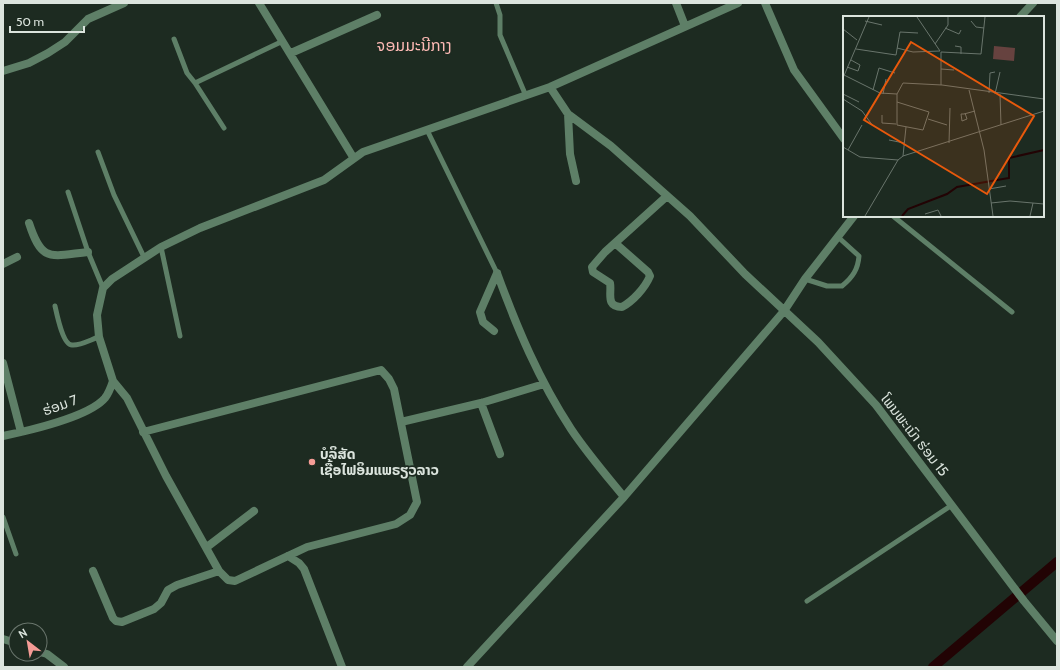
<svg xmlns="http://www.w3.org/2000/svg" width="1060" height="670" font-family="Cabin,'Noto Sans Lao',sans-serif">
<style>
.lines{fill:none;stroke-linecap:round;stroke-linejoin:round}
.canal{stroke:#220304;stroke-width:10}
.lane{stroke:#5e7f67;stroke-width:5}
.street{stroke:#5e7f67;stroke-width:8}
.poi-dot{fill:#f59c96;stroke:#1d2b21;stroke-width:1.5}
.labels{text-anchor:middle;dominant-baseline:central;stroke-width:3.5;stroke-linejoin:round;paint-order:stroke}
.street-label{font-size:14px;fill:#dbe4dd;stroke:#1d2b21}
.poi-label{font-size:14px;font-weight:bold;fill:#dbe4dd;stroke:#1d2b21;text-anchor:start}
.quarter-label{font-size:16px;fill:#febab5;stroke:#1d2b21}
.inset-river{fill:none;stroke:#220304;stroke-width:2}
.inset-road{fill:none;stroke:#69756c;stroke-width:1}
.view{fill:#e8590c;fill-opacity:0.15;stroke:#e8590c;stroke-width:2}
.inset-edge{fill:none;stroke:#dbe4dd;stroke-width:2}
</style>
<rect width="100%" height="100%" fill="#1d2b21"/>
<g class="lines">
<path class="canal" d="M933,667l124,-105"/>
<path class="lane" d="M496,3l4,12v20l26,61
M174,39l13,34 8,10 88,-42
M195,83l29,45
M427,130l70,143
M98,152l16,43 30,62
M68,192l20,60 15,36
M893,216l119,96
M161,247l19,89
M805,279l22,7h15c11,-9 16,-17 17,-30l-21,-19
M55,306c2,9 8,39 17,39 8,1 20,-6 27,-8
M3,517l13,37
M807,601l145,-96"/>
<path class="street" d="M259,3l94,154
M676,3l9,23
M765,3l29,67 50,69
M1020,17l13,-14
M291,53l86,-38
M3,71l26,-8 19,-10 17,-11 23,-23 36,-16
M550,87l18,27 43,32 79,70 55,58 73,68 58,63 148,196 33,40
M568,114l2,40 6,27
M29,223c13,40 21,33 59,29
M615,243l33,29 2,4c-5,12 -17,25 -28,31 -17,0 -10,-14 -12,-24l-17,-11 -1,-5 13,-15 62,-56
M3,264l14,-7
M497,273c20,55 42,107 74,156 16,24 35,46 53,68
M494,331l-11,-9 -3,-10 17,-39
M3,363l18,69
M481,403l19,51
M401,422l80,-19 63,-19
M143,432l238,-62 8,9 5,10 23,113 -7,13 -14,9 -89,23 -72,34 -7,-1 -9,-9 -53,-95 -39,-78 -14,-17 -14,-44 -2,-22 6,-27 9,-9 49,-32 39,-19 124,-48 39,-28 187,-65 188,-84
M3,436c24,-5 86,-19 102,-38 4,-5 6,-11 8,-17
M207,547l47,-36
M288,556l11,7 5,6 38,98
M93,571l20,47 3,3 6,1 32,-13 7,-6 7,-13 9,-5 42,-14
M3,639l13,4
M40,652l7,2 17,13
M467,667l157,-170 160,-186 21,-32 49,-63"/>
</g>
<circle class="poi-dot" cx="312" cy="462" r="4"/>
<g class="labels">
<g class="street-label">
<text transform="translate(60 405) rotate(-20)">ຮ່ອມ 7</text>
<text transform="translate(915 435) rotate(52)">ໂພນພະເນົາ ຮ່ອມ 15</text>
</g>
<g class="poi-label">
<text x="320" y="454">ບໍລິສັດ<tspan x="320" dy="16">ເຊື້ອໄຟອິມແພຣຽວລາວ</tspan></text>
</g>
<g class="quarter-label">
<text x="414" y="45">ຈອມມະນີກາງ</text>
</g>
</g>
<g transform="translate(843 16)">
<rect width="201" height="201" fill="#1d2b21"/>
<path d="M151,30l21,2 -1,13 -21,-2z" fill="#66423f"/>
<path class="inset-river" d="M59,200l6,-7 39,-15 10,-7 52,-9v-20l35,-8"/>
<path class="inset-road" d="M74,1l23,34M22,5l17,4M128,5l5,6 8,1M102,12l14,6 2,-4M0,13l14,11M92,28l13,-19v-8M112,30l6,1v7M54,32l16,4 27,-1M13,33l40,6 4,-23 18,1M98,36l40,2 4,-37M98,36v33M4,51l11,4 2,-6 -9,-5M98,53l13,1M1,59l36,18 17,1M0,62l26,-61M30,74l6,-22 16,5M126,74l15,60 9,66M146,77l1,-20 5,-1M0,78l16,8M40,78l3,-15M152,78l5,-22M157,78l1,31M0,83l19,12 11,15M54,86l32,10 -6,18 -26,-5v-31l6,-11 39,2 102,14M122,97l2,6 -5,2 -1,-7h3l11,-3M39,99v8l14,1M85,103l19,6M46,124l15,3M106,127l1,-35M0,131l17,10 38,3M5,134l14,-25M60,140l3,-29M146,173l17,-3M148,187l19,-2 34,3M82,198l13,-4 3,6M22,200l33,-56 5,-4 141,-45M187,200l3,-13"/>
<path class="view" d="M68,26l123,74 -47,78 -123,-74z"/>
<rect width="201" height="201" class="inset-edge"/>
</g>
<rect width="1060" height="670" fill="none" stroke="#dbe4dd" stroke-width="8"/>
<g transform="translate(28 642) rotate(329)"><circle r="19" fill="#1d2b21" stroke="#69756c"/>
<path d="M0-3L7 15L0 10L-7 15Z" fill="#f59c96"/>
<text y="-6" font-size="11" font-weight="bold" text-anchor="middle" fill="#dbe4dd">N</text>
</g>
<path d="M10 26v6h74v-6" fill="none" stroke="#dbe4dd" stroke-width="2"/>
<text x="16" y="26" font-size="12" fill="#dbe4dd" stroke="#1d2b21" stroke-width="3" paint-order="stroke">50 m</text>
</svg>
